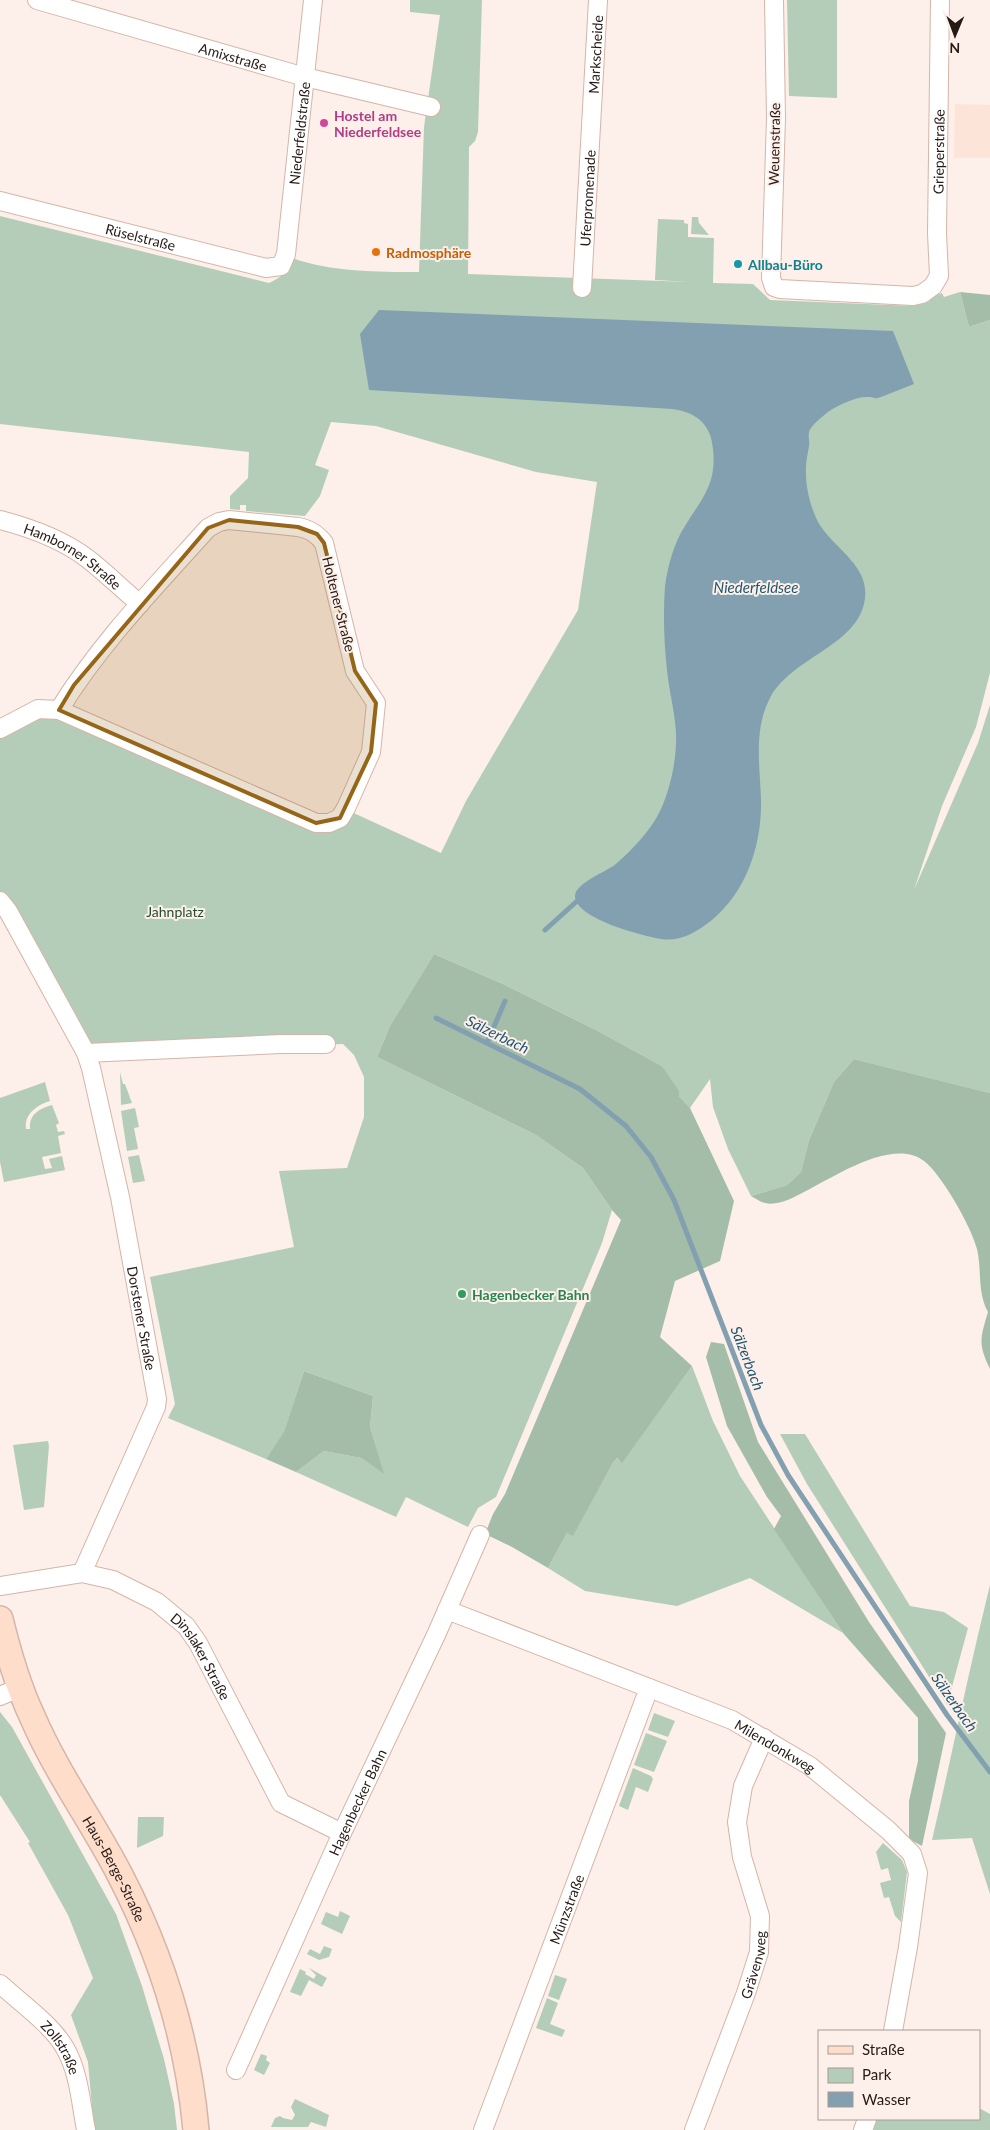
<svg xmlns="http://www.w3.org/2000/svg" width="990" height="2130" font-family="Lato,sans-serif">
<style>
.built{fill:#fde4d9}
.green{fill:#b3cdb8}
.forest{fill:#a3bda8}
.water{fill:#82a0b0}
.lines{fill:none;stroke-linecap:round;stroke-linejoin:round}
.stream{stroke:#82a0b0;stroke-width:5}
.minor-casing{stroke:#d5b5a7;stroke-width:20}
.secondary-casing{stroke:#d5b5a7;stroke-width:28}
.minor{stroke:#fff;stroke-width:18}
.secondary{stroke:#fedeca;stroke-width:25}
.marked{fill:#966517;fill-opacity:0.2;stroke:#966517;stroke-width:4;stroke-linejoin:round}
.hotel-dot{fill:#d1479c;stroke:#fdefe9;stroke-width:2}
.food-dot{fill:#e8710a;stroke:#fdefe9;stroke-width:2}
.culture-dot{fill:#0f9aa8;stroke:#fdefe9;stroke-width:2}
.leisure-dot{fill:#2e9e5b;stroke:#fdefe9;stroke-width:2}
.labels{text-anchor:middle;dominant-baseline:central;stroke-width:4;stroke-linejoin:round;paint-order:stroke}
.street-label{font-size:14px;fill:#261a15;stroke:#fdefe9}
.hotel-label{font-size:14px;font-weight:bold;fill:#b23c85;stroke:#fdefe9;text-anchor:start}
.food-label{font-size:14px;font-weight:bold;fill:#c56008;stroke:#fdefe9;text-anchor:start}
.culture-label{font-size:14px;font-weight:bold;fill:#0d838f;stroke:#fdefe9;text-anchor:start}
.park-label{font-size:14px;fill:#234e30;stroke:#fdefe9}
.leisure-label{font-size:14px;font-weight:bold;fill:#27864d;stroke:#fdefe9;text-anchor:start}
.water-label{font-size:15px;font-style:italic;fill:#1f5670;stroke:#fdefe9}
</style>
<rect width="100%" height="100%" fill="#fdefe9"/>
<path class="built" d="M955,104l35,1v53h-36z"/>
<path class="green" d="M410,0h72l-4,132 -3,9 -6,6 -1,127 222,8 -35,-2 3,-61 26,1v3l4,1v13l26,1 -1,45 40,1 17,16 144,6 16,-5 -1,-3 13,-5 2,4 16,-5 9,35 21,-7v353l-14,54 -34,79 -28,84 64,-147 12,-38v388l-136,-34 -20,23 -25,58 -8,32 -14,13 -36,11 -23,-47 -15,-42 -3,-28 -20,29 -11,-12 -17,-30 -64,-35 -95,-47 -69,-30 -44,72 -13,31 159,78 47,33 29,42 -10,33 -106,254 -18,11 -10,19 -62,-30 -10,20 -100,-45 28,-21 37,7 22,15 -13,-46 3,-31 -69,-25 -20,62 -18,26 -98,-41 7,-14 -25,-127 144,-30 -15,-76 68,-3 17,-51v-40l-10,-22 -11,-11 -251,7 -43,-85 -49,-68v-166l40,-20h18l258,113 31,-15 94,43 25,-52 112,-191 19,-128 -61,-10 -160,-46 -45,-4 -16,43 14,5 -9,26 -15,20 -59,-5v-6h-6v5l-10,-1v-13l18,-18 1,-26 -249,-28v-208l269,67c13,-6 18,-11 23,-25 39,14 85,14 127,14l5,-145 16,-112 -30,-3z
M787,0h50v98l-48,-2z
M692,217h6l1,6 10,12 -18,-1z
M120,1072l3,12h2l7,19 -11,2z
M45,1082l5,19c-13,4 -26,13 -24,28h4c-1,-15 9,-20 22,-24l7,18 -3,2 2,7 6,-1 1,3 -7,2 3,17 -19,4 3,12 7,-1 -3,-9 13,-3 3,14 -61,12 -4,-20v-64z
M135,1108l4,19 -5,1 4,21 -11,2 -6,-40z
M139,1155l6,26 -12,2 -5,-26z
M692,1366l21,55 27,55 103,157 -93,-55 -73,28 -92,-15 -37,-23 19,-35 6,2 41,-74 2,-3 6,4z
M780,1434h25l105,172 34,6 24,16 -21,77 -140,-221z
M48,1441l1,5 -5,61 -20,3 -11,-65z
M990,1585v309l-18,-56 -40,2c20,-85 37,-171 58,-255z
M0,1712l12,15 104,187 26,72 22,73 10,45 3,26h-83l-6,-68 -17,-47 22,-37 -25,-63 -40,-72 2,-1 -30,-47z
M654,1713l21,8 -7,16 -20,-7z
M646,1733l21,8 -13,31 -20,-7z
M633,1768l18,8 2,3 -5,13 -12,-5 -8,23 -9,-4z
M138,1817h26l-1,19 -26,12z
M883,1843l19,17 5,12 -6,50 -6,-6 -6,-19 -5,1 -4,-15 11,-3 -3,-12 -7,2 -5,-18z
M340,1911l10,5 -8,18 -21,-10 5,-12 12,5z
M324,1946l8,3 -3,8 -10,3 -12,-6 3,-5 10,5z
M309,1968l18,10 -5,9 -13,-7 -8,16 -11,-4 10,-23 6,3 -1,2 9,5 2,-4z
M555,1975l12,4 -8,21 -11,-4z
M547,1998l11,5 -8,21 15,6 -3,7 -26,-9z
M261,2054l6,2 -1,4 4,3 -6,12 -10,-5z
M295,2099l34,16 -3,12 -15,-5 -3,5h-37l4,-9 5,-2 3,2 9,2 3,-5 -4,-8z
M979,2108l11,6v16h-117l4,-11h102z"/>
<path class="forest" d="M960,292l30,3v25l-21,7z
M434,954l69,30 95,47 64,35 17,25v5l11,12 44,93 -14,60 -45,20 -15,56 32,29 -70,97 -5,-5 -3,3 -41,75 -6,-3 -19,35 -36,-21 -27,-13 8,-20 12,-20 116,-274 -9,-10 -29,-42 -47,-33 -159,-78 13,-31z
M854,1059l136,34v276c-12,-25 -10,-30 -2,-57 -11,-20 -6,-42 -11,-63 -6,-23 -35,-74 -53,-88 -31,-24 -90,16 -120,31 -12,6 -25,14 -39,11 -5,-1 -10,-5 -14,-7l36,-11 14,-13 8,-32 25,-58z
M711,1342l13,2 34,98 111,180 77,111 -24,113 -13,-7v-38l9,-40v-43l-75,-85 -69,-104 7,-13 -14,-19 -40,-71 -21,-69z
M304,1371l69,25 -3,31 14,47 -23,-16 -37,-7 -28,21 -30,-13 18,-27z"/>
<path class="water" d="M379,310l514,21 21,53c-11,4 -22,9 -33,13 -11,3 -2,0 -14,0 -12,0 -29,8 -39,15 -6,5 -17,13 -19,20 -1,5 1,10 0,14 -1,7 -3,14 -3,21 -1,18 4,39 12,55 16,28 55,44 46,82 -10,42 -71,54 -93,92 -18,33 -11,69 -10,104 1,44 -14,91 -49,120 -15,12 -32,22 -51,19 -18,-3 -84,-20 -86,-42 -1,-14 32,-25 42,-34 16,-14 35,-34 44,-54 10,-22 16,-52 15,-76 -1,-21 -7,-42 -9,-63 -3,-28 -4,-56 -2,-84 3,-21 9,-43 20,-60 17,-28 32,-42 28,-77 -2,-25 -17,-37 -41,-40l-303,-19 -9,-56z"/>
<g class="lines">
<path class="stream" d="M545,930l31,-28
M436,1018l144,71 46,37 25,31 23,43 87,225 27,50 159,240 43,57
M487,1043l18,-42"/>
<defs>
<g id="minor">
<path id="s1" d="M37,0l268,77 126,30"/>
<path id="s2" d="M774,0l2,118 -5,160 3,9 6,2 133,7 9,-2 11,-8 6,-10 -2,-43 3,-233"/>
<path id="s3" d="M0,201l266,67 15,-2 5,-12 27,-254"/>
<path id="s4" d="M582,288l16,-288"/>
<path id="s5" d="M0,520c31,8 62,19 88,39 18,14 34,30 52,45"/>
<path d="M0,729l38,-20 21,1 257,113h13l11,-5 6,-10 25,-56 5,-49 -21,-32 -31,-128c-7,-9 -14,-14 -26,-16l-69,-7 -10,2 -11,6c-52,58 -108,115 -149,182"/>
<path id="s6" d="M0,901l8,10 78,142 5,15 29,129 37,202 -1,8 -74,166"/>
<path d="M86,1053l195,-9h45"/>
<path id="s7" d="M0,1586l82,-13 31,7 44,22 29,24 12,17 83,160 61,30"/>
<path id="s8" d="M447,1610l285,110 78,46 78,64 24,24 6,19 -10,74 -15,84"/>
<path d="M0,1696l21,-9"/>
<path id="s9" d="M0,1984c21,19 52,41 65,64 14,24 16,56 21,82"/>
<path id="s10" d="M236,2070l106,-237 94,-198 44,-100"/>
<path id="s11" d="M483,2130l166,-442"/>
<path id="s12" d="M694,2130l52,-137 13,-41 1,-36 -18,-59 -5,-35 6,-36 21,-48"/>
<path d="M863,2130l4,-11"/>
</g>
<g id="secondary">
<path id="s13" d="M0,1619c8,33 18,67 32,97 24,56 60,105 88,159 41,79 68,166 76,255"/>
</g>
</defs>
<use href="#minor" class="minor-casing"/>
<use href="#secondary" class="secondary-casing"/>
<use href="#minor" class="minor"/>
<use href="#secondary" class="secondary"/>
</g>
<path class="marked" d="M229,520l69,7 19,7 7,9 31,128 21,32 -5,49 -31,66 -24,5 -257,-113 15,-25 134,-157z"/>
<circle class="hotel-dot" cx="324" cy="123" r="5"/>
<circle class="food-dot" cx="376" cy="252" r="5"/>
<circle class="culture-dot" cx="738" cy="264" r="5"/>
<circle class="leisure-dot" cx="462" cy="1294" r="5"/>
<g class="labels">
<g class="street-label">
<text stroke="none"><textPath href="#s4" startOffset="234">Markscheide</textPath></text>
<text stroke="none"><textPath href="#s1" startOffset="204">Amixstraße</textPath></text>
<text stroke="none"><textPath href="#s3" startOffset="424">Niederfeldstraße</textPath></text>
<text transform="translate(774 144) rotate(-89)">Weuenstraße</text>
<text stroke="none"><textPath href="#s2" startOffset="586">Grieperstraße</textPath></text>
<text stroke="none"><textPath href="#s4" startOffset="90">Uferpromenade</textPath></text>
<text stroke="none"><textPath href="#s3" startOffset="145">Rüselstraße</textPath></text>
<text stroke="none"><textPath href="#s5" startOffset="82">Hamborner Straße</textPath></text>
<text transform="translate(339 604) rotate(76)">Holtener Straße</text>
<text stroke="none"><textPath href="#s6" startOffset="446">Dorstener Straße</textPath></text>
<text stroke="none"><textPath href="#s7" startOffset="235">Dinslaker Straße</textPath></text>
<text stroke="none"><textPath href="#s8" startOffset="356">Milendonkweg</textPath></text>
<text stroke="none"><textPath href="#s10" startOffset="294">Hagenbecker Bahn</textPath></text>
<text stroke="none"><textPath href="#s13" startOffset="276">Haus-Berge-Straße</textPath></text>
<text stroke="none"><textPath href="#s11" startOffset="236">Münzstraße</textPath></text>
<text stroke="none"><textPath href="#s12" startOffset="176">Grävenweg</textPath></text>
<text stroke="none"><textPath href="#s9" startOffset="89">Zollstraße</textPath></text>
</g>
<g class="hotel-label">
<text x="334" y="115">Hostel am<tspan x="334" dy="16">Niederfeldsee</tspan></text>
</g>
<g class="food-label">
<text x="386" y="252">Radmosphäre</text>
</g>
<g class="culture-label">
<text x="748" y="264">Allbau-Büro</text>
</g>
<g class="park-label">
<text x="175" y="911">Jahnplatz</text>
</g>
<g class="leisure-label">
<text x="472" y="1294">Hagenbecker Bahn</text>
</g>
<g class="water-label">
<text x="756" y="587">Niederfeldsee</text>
<text transform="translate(498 1034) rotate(26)">Sälzerbach</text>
<text transform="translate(748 1358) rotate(69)">Sälzerbach</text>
<text transform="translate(955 1702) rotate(55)">Sälzerbach</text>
</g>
</g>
<rect x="818" y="2030" width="162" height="90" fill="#fdefe9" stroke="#a79a94"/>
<rect x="828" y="2046" width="25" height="8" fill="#fedeca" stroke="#a79a94"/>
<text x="862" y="2055" font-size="15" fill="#261a15">Straße</text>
<rect x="828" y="2068" width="25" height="15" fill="#b3cdb8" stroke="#a79a94"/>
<text x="862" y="2080" font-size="15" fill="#261a15">Park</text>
<rect x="828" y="2092" width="25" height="15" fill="#82a0b0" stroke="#a79a94"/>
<text x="862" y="2105" font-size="15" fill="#261a15">Wasser</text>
<g transform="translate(955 35) rotate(181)" stroke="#fdefe9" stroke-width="4" paint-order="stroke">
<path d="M0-4L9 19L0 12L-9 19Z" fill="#261a15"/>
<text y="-8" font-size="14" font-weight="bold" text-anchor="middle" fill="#261a15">N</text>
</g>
</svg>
